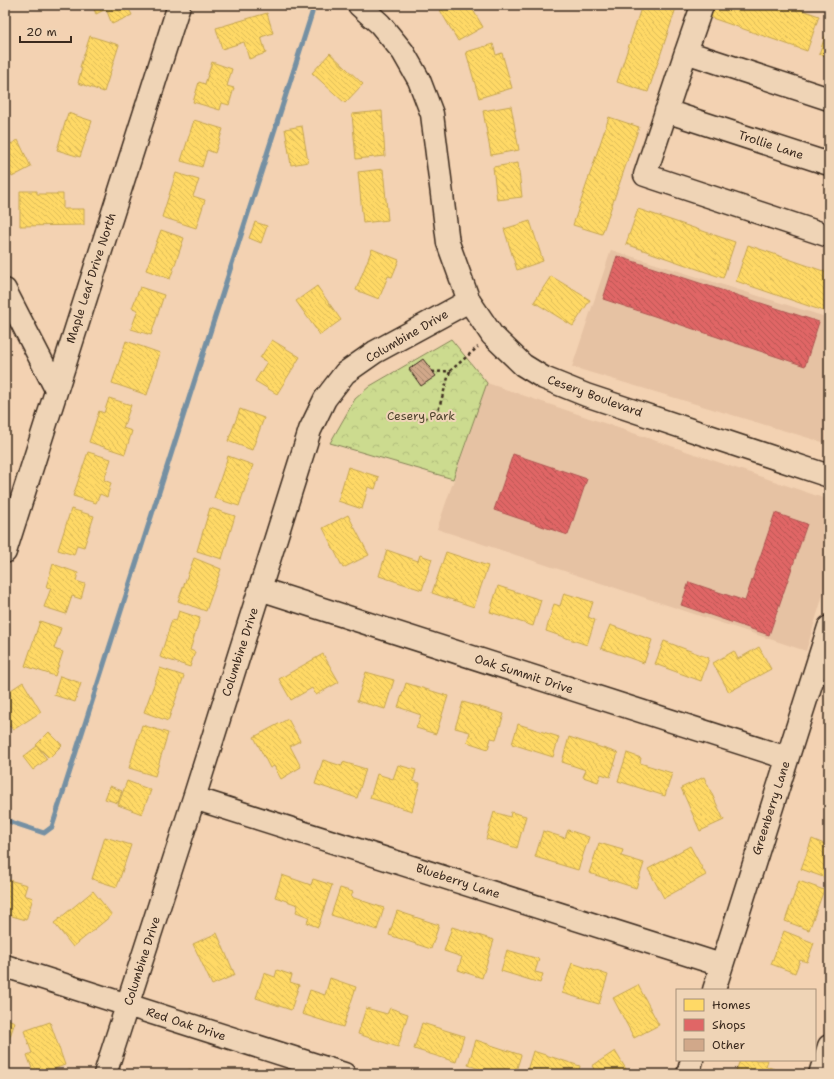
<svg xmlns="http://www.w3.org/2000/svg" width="834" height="1079" font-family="'Shantell Sans',sans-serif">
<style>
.built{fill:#e6c2a3}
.park{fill:url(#park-crowns);stroke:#848256}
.homes{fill:url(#homes-back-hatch);stroke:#c4a450}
.shops{fill:url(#shops-back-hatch);stroke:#ae5450}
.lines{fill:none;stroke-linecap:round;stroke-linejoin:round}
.stream{stroke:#7590a3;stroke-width:5}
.building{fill:url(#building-back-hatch);stroke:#3b2a1e}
.minor-casing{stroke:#3b2a1e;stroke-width:25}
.major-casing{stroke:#3b2a1e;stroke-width:25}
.path{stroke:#3b2a1e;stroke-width:2.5;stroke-dasharray:3 3;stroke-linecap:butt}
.minor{stroke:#efd4b6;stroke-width:22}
.major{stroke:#efd4b6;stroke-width:22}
.labels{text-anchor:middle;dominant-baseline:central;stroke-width:4;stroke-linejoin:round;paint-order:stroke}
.street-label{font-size:12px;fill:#3b2a1e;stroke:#efd4b6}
.park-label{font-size:12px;fill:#51452f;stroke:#efd4b6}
</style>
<defs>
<pattern id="park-crowns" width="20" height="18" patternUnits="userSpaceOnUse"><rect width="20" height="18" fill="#ccdb8f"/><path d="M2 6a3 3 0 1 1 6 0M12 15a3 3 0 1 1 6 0" fill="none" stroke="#b0bc7b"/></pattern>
<pattern id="homes-back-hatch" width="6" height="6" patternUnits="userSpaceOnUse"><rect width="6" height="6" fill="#ffd966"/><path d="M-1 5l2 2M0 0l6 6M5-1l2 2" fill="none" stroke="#dbba58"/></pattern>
<pattern id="shops-back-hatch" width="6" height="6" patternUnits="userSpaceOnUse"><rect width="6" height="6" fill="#e06666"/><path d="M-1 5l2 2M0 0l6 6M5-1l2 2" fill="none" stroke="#b75453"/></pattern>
<pattern id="building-back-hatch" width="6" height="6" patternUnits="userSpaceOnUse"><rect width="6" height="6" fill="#d1a88a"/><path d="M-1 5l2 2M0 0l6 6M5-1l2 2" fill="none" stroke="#ab8970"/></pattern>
</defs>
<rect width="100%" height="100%" fill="#f3d2b2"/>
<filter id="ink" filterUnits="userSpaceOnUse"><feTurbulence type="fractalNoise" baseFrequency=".025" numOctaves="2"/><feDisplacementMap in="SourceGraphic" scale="8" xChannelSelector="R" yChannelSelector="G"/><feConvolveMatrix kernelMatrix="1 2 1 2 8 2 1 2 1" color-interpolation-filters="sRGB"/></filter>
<g filter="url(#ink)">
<path class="built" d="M611,250l218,68v126l-257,-77z
M487,383l342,117v75l-23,76 -369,-122z"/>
<path class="park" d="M451,339l36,44 -34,96 -123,-36 25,-44 15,-13z"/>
<path class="homes" d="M92,5h35l5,10 -20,9 -6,-15 -10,5z
M437,5h33l13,22 -25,14z
M642,5h35l-29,87 -31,-10z
M714,5h74l31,11 -12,35 -98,-34z
M267,13l6,20 -12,4 5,16 -17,6 -5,-17 -22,7 -6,-21z
M829,25v32l-10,-3z
M90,36l29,9 -15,47 -26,-9 4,-15 -2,-1z
M493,44l3,11 6,-2 10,35 -33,10 -13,-46z
M330,53l33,31 -18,19 -33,-30z
M212,62l20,7 -5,17 7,2 -5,17 -7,-2 -2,7 -27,-8 6,-20 6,2z
M511,106l8,44 -28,5 -8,-44z
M382,111l3,45 -29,3 -4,-45z
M68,113l24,8 -12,36 -23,-7z
M609,117l30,10 -37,107 -29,-9z
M194,120l29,9 -8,24 -8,-3 -5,17 -21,-6z
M302,126l6,36 -17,3 -6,-36z
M5,132l6,12 7,-4 13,27 -19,10 -3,-6 -4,2z
M518,163l4,34 -25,3 -4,-33z
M383,169l5,51 -25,3 -5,-51z
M176,173l23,7 -6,16 12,4 -9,28 -34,-11z
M20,191h17v3h26v15h21v16l-64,1z
M638,209l97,33 -12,36 -97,-34z
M530,221l13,40 -26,9 -13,-41z
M255,222l12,4 -6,17 -12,-5z
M161,230l23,8 -14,41 -24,-9z
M748,245l81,28v40l-93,-32z
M372,249l27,11 -7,17 -4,-1 -9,23 -23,-9z
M551,276l39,24 -17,26 -39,-24z
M317,286l24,34 -21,15 -24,-34z
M140,287l24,8 -13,40 -20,-6 7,-19 -6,-2z
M272,340l28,17 -23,37 -22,-13 12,-19 -7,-4z
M126,341l34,12 -13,42 -35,-12z
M109,398l22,7 -8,23 9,3 -7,23 -36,-12 10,-31 5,2z
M240,409l24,9 -12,32 -24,-9z
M88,452l23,7 -7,21 7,3 -4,14 -7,-3 -4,9 -23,-7z
M228,456l25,9 -14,41 -25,-8z
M348,467l31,10 -4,12 -7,-2 -6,22 -24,-8z
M210,508l25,8 -13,43 -25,-8z
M71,509l23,7 -10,31 -7,-2 -3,10 -16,-5z
M348,515l21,40 -26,13 -20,-40z
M387,550l31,11 2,-6 12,4 -10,31 -43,-14z
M446,552l42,14 -14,41 -42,-14z
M194,558l27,11 -15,42 -28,-10z
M53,564l25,9 -2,8 9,3 -4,15 -9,-3 -6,18 -22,-7 7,-19 -5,-1z
M498,586l43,14 -8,26 -43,-14z
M564,593l29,9 -5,15 7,3 -8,25 -41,-14 8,-27 6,2z
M179,611l21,7 -10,32 5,2 -5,15 -30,-10 12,-37 4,1z
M40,621l21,7 -7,21 9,3 -8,24 -30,-10z
M610,625l42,15 -8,23 -43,-15z
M664,641l45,17 -8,23 -46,-17z
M759,647l12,22 -42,23 -16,-29 21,-12 4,8z
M323,654l16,28 -23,13 -4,-7 -21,12 -12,-21z
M160,668l24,8 -16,45 -24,-9z
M366,672l28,8 -9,29 -28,-8z
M60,676l21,7 -6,19 -21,-7z
M23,682l18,30 -28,18 -3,-4 -5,3v-35z
M406,683l42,13 -12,38 -20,-6 5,-13 -23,-8z
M463,702l41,12 -8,25 -5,-1 -3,11 -21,-7 3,-10 -15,-4z
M288,719l12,22 -10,5 11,21 -20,12 -7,-13 -4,2 -16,-31z
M518,724l41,13 -6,20 -41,-13z
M142,725l26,8 -13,43 -26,-8z
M49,732l13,13 -13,13 -13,-13z
M569,737l49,16 -8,24 -9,-3 -3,8 -15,-5 3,-7 -24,-8z
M37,746l10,13 -14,11 -10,-13z
M627,753l14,5 -1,5 32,10 -7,23 -47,-15z
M323,760l19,6 1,-4 23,7 -9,29 -42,-14z
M398,765l18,5 -3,11 7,2 -8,28 -42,-13 7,-24 16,5z
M704,777l20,43 -24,11 -19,-43z
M127,781l24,9 -9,24 -24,-9z
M110,786l12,5 -4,12 -13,-4z
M494,812l16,5 1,-5 15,4 -9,32 -31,-9z
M568,830l21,7 -11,33 -43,-13 8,-26 22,7z
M105,837l26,8 -14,42 -25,-8z
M812,839l17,7v23l-3,9 -25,-9z
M599,843l24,7 -2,6 23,7 -8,25 -47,-15z
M690,846l16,29 -42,23 -16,-29z
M282,875l29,10 2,-6 19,6 -14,42 -11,-4 2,-6 -13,-5 2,-7 -23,-8z
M5,879l22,6 -3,10 9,3 -7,22 -21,-6z
M799,881l25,9 -15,40 -24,-9z
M340,888l13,4 -2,5 33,11 -7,22 -46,-15z
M93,891l19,24 -39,32 -19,-24z
M397,911l42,14 -8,24 -42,-14z
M452,927l42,13 -12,38 -24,-8 4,-13 -18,-6z
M784,931l30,12 -7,19 -7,-2 -5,13 -24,-9z
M217,933l18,42 -23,10 -19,-41z
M507,950l32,9 -4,13 8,2 -3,9 -39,-12z
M572,963l36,12 -9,29 -37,-11z
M277,970l15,5 -2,7 9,3 -8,25 -35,-12 8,-25 11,4z
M330,978l26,9 -13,40 -41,-13 8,-24 15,5z
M638,985l21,40 -25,13 -21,-40z
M366,1008l21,6 3,-6 18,6 -10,33 -40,-13z
M5,1018l10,4 -8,23 -2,-1z
M50,1022l15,43 -25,9h-6l-7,-19 5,-2 -8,-22z
M422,1023l42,13 -8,26 -42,-13z
M476,1040l45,15 -6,19h-21l-26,-9z
M533,1051l47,15 -2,8h-52z
M615,1051l14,23h-32l-5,-8z
M740,1060h28l-2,6 8,3 -2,5h-37z
M190,1069l2,5h-13z"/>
<path class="shops" d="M617,256l202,66 -14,44 -202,-67z
M513,454l74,25 -19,56 -74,-25z
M775,513l32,11 -38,111 -88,-30 8,-23 56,19z"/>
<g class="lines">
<path class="stream" d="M5,820l39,13 8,-6 260,-814"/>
</g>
<path class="building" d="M423,359l13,17 -15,10 -12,-17z"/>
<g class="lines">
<defs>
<path id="minor" d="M686,52l16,-46
M829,99l-143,-47 -41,123 184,61
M666,111l163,53
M5,290l51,99
M5,552l174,-547
M260,589l527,169
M194,798l527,167
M5,966l339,108
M714,990l115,-363
M105,1074l89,-276 116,-368 15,-31 20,-26 30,-21 94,-51
M688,1074l4,-14
M820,1074l9,-28"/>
<path id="major" d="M359,5l21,19 23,28 16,28 13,34 16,129 21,58 23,34 31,30 21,13 42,17 243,81"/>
</defs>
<use href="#minor" class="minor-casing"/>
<use href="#major" class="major-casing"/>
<path class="path" d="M432,372l18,-1 28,-24
M388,416c15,1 40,8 50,-5l12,-40"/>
<use href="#minor" class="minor"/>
<use href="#major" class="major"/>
</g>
</g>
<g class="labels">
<g class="street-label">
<text transform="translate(771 145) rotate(18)">Trollie Lane</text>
<text transform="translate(91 278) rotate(-72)">Maple Leaf Drive North</text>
<text transform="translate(407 336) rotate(-30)">Columbine Drive</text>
<text transform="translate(595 396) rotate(20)">Cesery Boulevard</text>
<text transform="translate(240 652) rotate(-72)">Columbine Drive</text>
<text transform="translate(524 674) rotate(18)">Oak Summit Drive</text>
<text transform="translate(771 808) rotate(-72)">Greenberry Lane</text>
<text transform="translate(458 881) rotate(18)">Blueberry Lane</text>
<text transform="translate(142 961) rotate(-72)">Columbine Drive</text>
<text transform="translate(186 1024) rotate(18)">Red Oak Drive</text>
</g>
<g class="park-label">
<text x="421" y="416">Cesery Park</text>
</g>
</g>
<rect width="834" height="1079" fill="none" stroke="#efd4b6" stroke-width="20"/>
<rect x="10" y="10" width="814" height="1059" fill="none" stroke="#3b2a1e" stroke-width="1.5" filter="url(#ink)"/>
<rect x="676" y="989" width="140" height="72" fill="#efd4b6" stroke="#a79079"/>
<rect x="684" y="999" width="20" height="12" fill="#ffd966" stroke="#a79079"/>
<text x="712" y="1009" font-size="12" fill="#3b2a1e">Homes</text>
<rect x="684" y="1019" width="20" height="12" fill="#e06666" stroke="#a79079"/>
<text x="712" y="1029" font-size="12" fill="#3b2a1e">Shops</text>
<rect x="684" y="1039" width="20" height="12" fill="#d1a88a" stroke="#a79079"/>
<text x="712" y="1049" font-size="12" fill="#3b2a1e">Other</text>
<path d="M20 36v6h51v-6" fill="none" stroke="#3b2a1e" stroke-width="2"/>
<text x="26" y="36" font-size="12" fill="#3b2a1e" stroke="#efd4b6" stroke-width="3" paint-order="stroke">20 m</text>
</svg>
